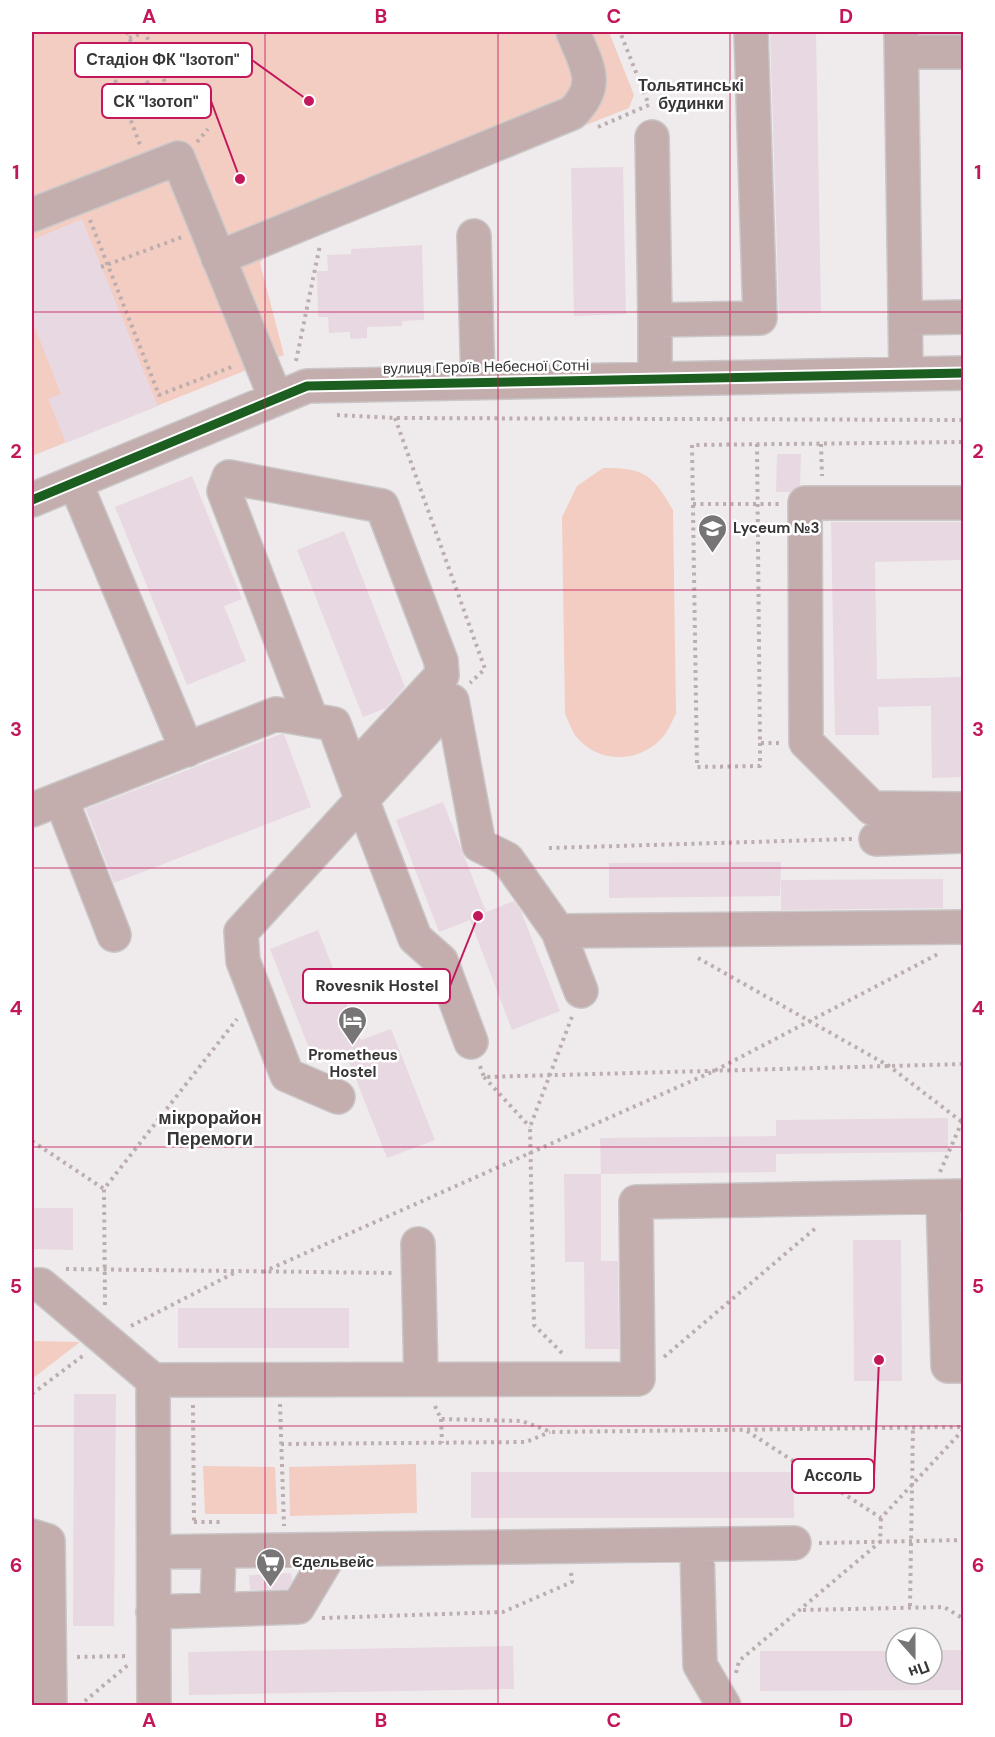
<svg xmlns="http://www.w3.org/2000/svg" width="995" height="1737" font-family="'DM Sans',sans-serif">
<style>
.green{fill:#f3cdc2}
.building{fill:#e8d8e1}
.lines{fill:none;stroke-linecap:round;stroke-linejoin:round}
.minor-casing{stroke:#c9c7c8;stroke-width:36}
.path{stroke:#bcaeaf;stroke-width:4;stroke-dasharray:3 4.5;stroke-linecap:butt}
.minor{stroke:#c3adad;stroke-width:33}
.cycleway-casing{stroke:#fff;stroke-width:13}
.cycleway{stroke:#1b5e20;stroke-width:9}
.grid{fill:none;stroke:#c2185b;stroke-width:1.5;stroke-opacity:0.55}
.labels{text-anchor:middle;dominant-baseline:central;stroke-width:5;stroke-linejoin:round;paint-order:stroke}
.street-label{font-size:15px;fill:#373536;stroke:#fff}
.poi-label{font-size:15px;font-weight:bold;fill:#373536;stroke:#fff;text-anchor:start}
.neighbourhood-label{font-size:16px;font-weight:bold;fill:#373536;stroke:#fff}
.quarter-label{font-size:18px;font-weight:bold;fill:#373536;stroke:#fff}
.leader{fill:none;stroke:#c2185b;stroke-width:2}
.callout-dot{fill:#c2185b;stroke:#fff;stroke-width:2}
.callout{fill:#fff;stroke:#c2185b;stroke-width:2}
.callout-label{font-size:16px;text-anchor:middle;font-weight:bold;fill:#373536}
.neatline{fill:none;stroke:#c2185b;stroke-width:2}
.grid-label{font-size:20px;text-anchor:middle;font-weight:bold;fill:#c2185b}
</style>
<rect width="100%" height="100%" fill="#efebec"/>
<path class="green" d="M32,32h577l25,63 -5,13 -360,142 -9,13 24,92 -252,101z
M603,468c42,0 49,6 70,42l3,204c-4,7 -8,18 -14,24 -24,26 -65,26 -87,-3 -4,-6 -7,-15 -10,-21l-3,-197 15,-31z
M32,1341l48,1 -48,37z
M416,1464l1,49 -127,3 -1,-49z
M203,1466l72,1 2,47h-72z"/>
<path class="building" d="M770,32h46l5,281 -42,1z
M623,167l3,147 -52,2 -3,-148z
M82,219l76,187 -92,37 -18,-44 13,-5 -29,-74v-80z
M422,245l2,75 -22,1v5l-35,1v11l-17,1v-7l-21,1 -1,-16h-10l-1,-46h11l-1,-16 24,-1v-5z
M777,454h24l-1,31 -10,7h-14z
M192,476l50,123 -18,7 22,55 -59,24 -72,-178z
M831,522h132v38l-88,2 2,117 86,-2v100l-31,1 -1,-72 -53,1 1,28h-44z
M344,531l61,156 -19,21 -23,9 -66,-167z
M281,734h3l27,73 -197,76 -28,-74z
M443,802l43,110 28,-11 7,10 39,100 -48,19 -42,-110 -31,12 -43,-112z
M781,862l-1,34 -171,2v-35z
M943,879v29l-162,2v-30z
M318,930l43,110 30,-11 44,111 -48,18 -43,-109 -30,12 -44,-112z
M948,1118v34l-172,2v18l-175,2 -1,-36 176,-2v-16z
M564,1174h37v87h17l1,88h-34l-1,-87h-19z
M32,1208h41v42l-41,-1z
M853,1240h48l1,141h-48z
M178,1308h171v40h-171z
M74,1394h42l-2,232h-41z
M471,1472h323v46h-323z
M291,1573l1,8 -5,8 -37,1 -1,-15z
M513,1646l1,43 -325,6 -1,-43z
M932,1650h31v40l-203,1v-40h136v23h36z"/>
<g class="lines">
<defs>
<path id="minor" d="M901,32l5,342
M902,52h62
M652,137l3,183 105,-2 -9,-286
M32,215l146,-57 98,241
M474,236l4,147
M218,258l354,-145c30,-29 14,-48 1,-81
M905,318l59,-1
M655,320v59
M75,482l112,268
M32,500l275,-114 657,-13
M964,503h-159l1,239 66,66 92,1
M311,719l-87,-228 5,-14 153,29 59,155 1,14 -90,97
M61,799l53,136
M32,810l244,-96 58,10 28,76 -121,132 2,29 44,114 51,22
M876,839l88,-3
M558,931l406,-4
M471,1042l-30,-81 -26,-23 -53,-138 90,-99 27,144 28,14 51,72 23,60
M943,1197l5,169h16
M418,1244l3,135
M32,1285h9l112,95
M32,1536l16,5 2,165
M697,1546l3,119 24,41
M154,1552l640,-9
M217,1609l2,-58
M153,1612l145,-5 34,-57
M154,1706l-1,-326 485,-1 -2,-177 328,-6"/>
</defs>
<use href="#minor" class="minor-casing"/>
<path class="path" d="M127,32l26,64 -27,11 14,38
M129,38l16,-6 23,58 -15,6
M115,80l11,27
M598,127l51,-22 -29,-73
M197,142l11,-13
M90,220l69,175 75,-29
M101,267l81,-30
M296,361l24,-116
M337,415l58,3 569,2
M395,418l90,251 -15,14
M757,444l3,299h21
M821,444l1,32
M693,504h87
M760,743v23l-63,1 -5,-322 272,-3
M549,848l303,-9
M698,958l191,108 73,56
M480,1066l4,11 480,-13
M484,1077l46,50
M32,1141l72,48
M940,1172l24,-55
M66,1269l328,4
M263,1272l451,-201 224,-117
M105,1305l-1,-116 133,-170
M131,1326l105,-54
M562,1353l-28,-28 -4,-198 43,-113
M664,1357l154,-131
M32,1394l52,-39
M280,1404l4,122
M193,1405l1,119
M435,1406l6,13 81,2 29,11 413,-5
M441,1419l1,24
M747,1431l134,87 83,-89
M281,1444l245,-2 24,-10
M194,1522h29
M819,1543l145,-3
M910,1606l3,-179
M803,1610l141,-3 20,12
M322,1618l181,-6 69,-30 -1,-10
M77,1657l52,-1
M736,1673l3,-12 141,-119 1,-24
M79,1706l49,-41"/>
<use href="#minor" class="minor"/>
<defs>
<path id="cycleway" d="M32,500l275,-114 657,-13"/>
</defs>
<use href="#cycleway" class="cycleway-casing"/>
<use href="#cycleway" class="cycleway"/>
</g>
<path class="grid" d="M265,32v1674M498,32v1674M730,32v1674M32,312h932M32,590h932M32,868h932M32,1147h932M32,1426h932"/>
<defs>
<symbol id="school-pin" viewBox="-11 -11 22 30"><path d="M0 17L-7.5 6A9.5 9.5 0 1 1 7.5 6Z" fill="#777576" stroke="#fff"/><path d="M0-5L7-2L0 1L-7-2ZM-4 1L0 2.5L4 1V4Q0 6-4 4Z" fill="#fff"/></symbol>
<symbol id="hotel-pin" viewBox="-11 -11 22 30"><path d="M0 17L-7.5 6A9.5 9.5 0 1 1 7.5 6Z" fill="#777576" stroke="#fff"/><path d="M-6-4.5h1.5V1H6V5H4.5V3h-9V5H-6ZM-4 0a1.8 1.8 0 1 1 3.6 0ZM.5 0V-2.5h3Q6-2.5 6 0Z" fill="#fff"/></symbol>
<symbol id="supermarket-pin" viewBox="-11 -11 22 30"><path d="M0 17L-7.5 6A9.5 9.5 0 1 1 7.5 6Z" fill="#777576" stroke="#fff"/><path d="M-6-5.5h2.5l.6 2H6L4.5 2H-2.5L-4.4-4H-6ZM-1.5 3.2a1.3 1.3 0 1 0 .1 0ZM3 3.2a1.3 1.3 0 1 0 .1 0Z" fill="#fff"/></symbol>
</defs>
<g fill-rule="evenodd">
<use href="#school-pin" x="696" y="512" width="33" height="45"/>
<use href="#hotel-pin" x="336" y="1004" width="33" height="45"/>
<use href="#supermarket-pin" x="254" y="1546" width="33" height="45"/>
</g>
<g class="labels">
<g class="street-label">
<text transform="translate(486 367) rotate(-1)">вулиця Героїв Небесної Сотні</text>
</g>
<g class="poi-label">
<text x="733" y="528">Lyceum №3</text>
<text x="353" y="1055" text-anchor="middle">Prometheus<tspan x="353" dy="17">Hostel</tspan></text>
<text x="292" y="1562">Єдельвейс</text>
</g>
<g class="neighbourhood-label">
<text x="691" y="85">Тольятинські<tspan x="691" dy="18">будинки</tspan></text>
</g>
<g class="quarter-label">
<text x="210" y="1118">мікрорайон<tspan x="210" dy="21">Перемоги</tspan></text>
</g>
</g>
<path class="leader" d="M309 101L252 60M240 179L211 101M478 916L450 986M879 1360L874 1476"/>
<g class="callout-dot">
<circle cx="309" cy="101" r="6"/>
<circle cx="240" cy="179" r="6"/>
<circle cx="478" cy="916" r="6"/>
<circle cx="879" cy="1360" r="6"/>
</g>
<g class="callout">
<rect x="75" y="43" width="177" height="34" rx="6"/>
<rect x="102" y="84" width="109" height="34" rx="6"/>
<rect x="303" y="969" width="147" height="34" rx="6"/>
<rect x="792" y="1459" width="82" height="34" rx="6"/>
</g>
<g class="callout-label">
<text x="163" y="65">Стадіон ФК "Ізотоп"</text>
<text x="156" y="107">СК "Ізотоп"</text>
<text x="377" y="991">Rovesnik Hostel</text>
<text x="833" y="1481">Ассоль</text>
</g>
<rect width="995" height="1737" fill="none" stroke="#ffffff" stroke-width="66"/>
<g transform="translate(914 1656) rotate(159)"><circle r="28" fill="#ffffff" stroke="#afaeaf" stroke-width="1.5"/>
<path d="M0-4.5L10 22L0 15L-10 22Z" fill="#777576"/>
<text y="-9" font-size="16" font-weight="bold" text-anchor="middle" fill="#373536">Пн</text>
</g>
<rect x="33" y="33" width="929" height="1671" class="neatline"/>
<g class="grid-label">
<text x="149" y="23">A</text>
<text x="381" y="23">B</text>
<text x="614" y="23">C</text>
<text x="846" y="23">D</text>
<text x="16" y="179">1</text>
<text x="978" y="179">1</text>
<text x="16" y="458">2</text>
<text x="978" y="458">2</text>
<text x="16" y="736">3</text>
<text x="978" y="736">3</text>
<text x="16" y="1015">4</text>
<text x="978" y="1015">4</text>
<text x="16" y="1293">5</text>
<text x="978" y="1293">5</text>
<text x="16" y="1572">6</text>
<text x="978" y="1572">6</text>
<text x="149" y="1727">A</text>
<text x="381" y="1727">B</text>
<text x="614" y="1727">C</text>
<text x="846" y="1727">D</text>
</g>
</svg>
